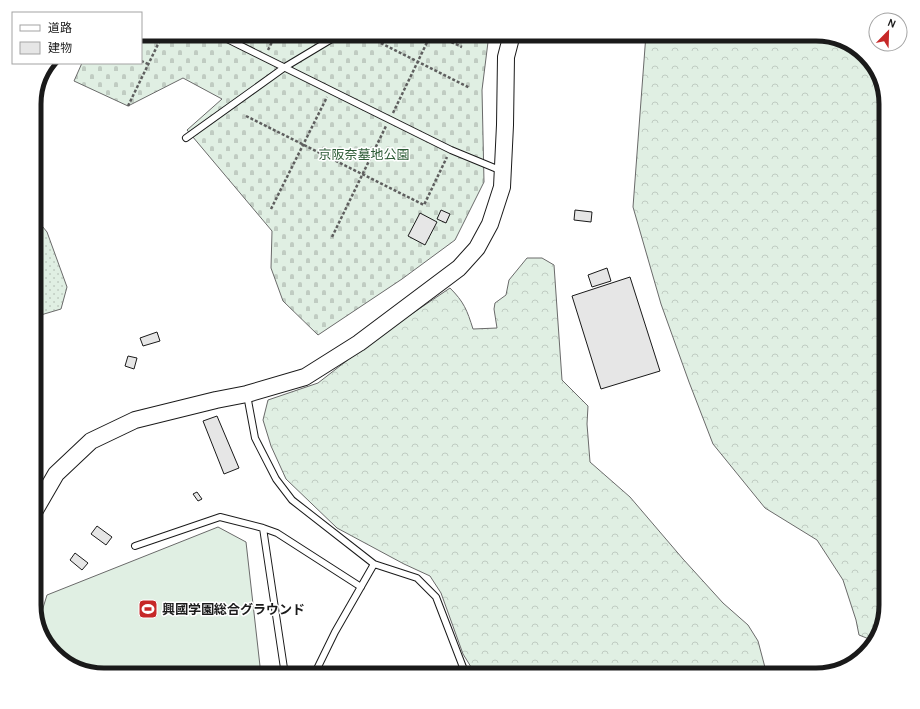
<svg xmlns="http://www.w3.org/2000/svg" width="920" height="709" font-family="Karla,'Noto Sans JP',sans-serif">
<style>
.grass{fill:url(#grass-dots);stroke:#6a6a6a}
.forest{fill:url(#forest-crowns);stroke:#6a6a6a}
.cemetery{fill:url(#cemetery-stones);stroke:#6a6a6a}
.pitch{fill:#e0efe3;stroke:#6a6a6a}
.building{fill:#e6e6e6;stroke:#1a1a1a}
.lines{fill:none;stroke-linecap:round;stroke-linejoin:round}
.lane-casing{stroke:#1a1a1a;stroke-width:8}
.secondary-casing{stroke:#1a1a1a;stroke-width:18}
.path{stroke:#5f5f5f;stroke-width:2.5;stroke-dasharray:3 2;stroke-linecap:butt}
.lane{stroke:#fff;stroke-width:6}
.secondary{stroke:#fff;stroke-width:16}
.labels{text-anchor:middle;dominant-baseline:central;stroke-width:3;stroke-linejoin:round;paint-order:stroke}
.park-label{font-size:13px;fill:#2b5a34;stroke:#fff}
.poi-label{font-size:13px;font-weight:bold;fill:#1a1a1a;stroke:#fff;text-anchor:start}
.rim{fill:none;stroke:#1a1a1a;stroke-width:5}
</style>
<defs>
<pattern id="grass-dots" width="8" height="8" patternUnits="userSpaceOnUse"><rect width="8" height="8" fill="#e0efe3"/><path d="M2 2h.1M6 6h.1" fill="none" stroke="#c0ccc2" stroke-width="1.8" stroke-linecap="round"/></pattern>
<pattern id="forest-crowns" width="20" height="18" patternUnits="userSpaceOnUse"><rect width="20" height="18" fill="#e0efe3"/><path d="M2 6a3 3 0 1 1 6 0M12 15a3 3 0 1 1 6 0" fill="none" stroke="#c0ccc2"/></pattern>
<pattern id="cemetery-stones" width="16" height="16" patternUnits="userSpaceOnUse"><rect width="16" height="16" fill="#e0efe3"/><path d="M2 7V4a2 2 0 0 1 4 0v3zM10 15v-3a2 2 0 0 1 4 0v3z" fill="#c0ccc2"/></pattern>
</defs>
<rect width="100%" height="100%" fill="#fff"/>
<path class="grass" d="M34,216l13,16 20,55 -6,22 -27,8z"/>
<path class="forest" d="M646,34h171l42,15 20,24 7,30v503l-10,30 -7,3 -10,-4 -3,-15 -13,-40 -26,-40 -52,-32 -52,-64 -24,-62 -28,-78 -28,-97z
M527,258h15l12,7 8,115 26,26 -1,18 3,38 40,35 53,62 40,44 25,22 10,16 9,34h-291l-13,-21 -22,-61 -11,-17 -26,-12 -67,-36 -51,-49 -15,-33 -8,-26 5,-20 50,-17 58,-45 74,-50c14,14 17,22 23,41l24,-1 -3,-19 1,-6 11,-8 3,-15z"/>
<path class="cemetery" d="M141,34h348l-7,56 2,92 -29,58 -53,39 -84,56 -35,-34 -12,-33 1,-37 -85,-101 35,-31 -39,-21 -55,28 -54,-25 8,-18h59z"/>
<path class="pitch" d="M218,527l28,15 15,133h-158l-42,-15 -20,-24 -3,-12 9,-29z"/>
<path class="building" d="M441,210l9,4 -4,9 -9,-4z
M575,210l17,2 -1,10 -17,-2z
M420,213l17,9 -12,23 -17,-9z
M607,268l4,13 -19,6 -4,-12z
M630,277l30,94 -59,18 -29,-93z
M157,332l3,9 -17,5 -3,-8z
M128,356l9,2 -3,11 -9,-3z
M217,416l22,52 -15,6 -21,-53z
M197,492l5,7 -4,2 -5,-7z
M97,526l15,11 -6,8 -15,-11z
M75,553l13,10 -6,7 -12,-10z"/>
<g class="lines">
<defs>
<path id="lane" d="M217,34l234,116 51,21
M186,138l99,-71 55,-33
M247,395l8,43 21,41 16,21 82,64 43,14 19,19 30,78
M263,528l14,5 84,54
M135,546l85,-29 43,11 22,147
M314,675l21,-43 39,-68"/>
<path id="secondary" d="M34,512l22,-38 35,-33 44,-21 81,-20 31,-6 58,-17 54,-34 100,-75 18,-20 13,-24 12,-37 3,-62 1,-68 6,-23"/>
</defs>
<use href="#lane" class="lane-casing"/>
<use href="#secondary" class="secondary-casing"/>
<path class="path" d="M363,34l107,54
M433,34l29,13
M268,50l8,-16
M141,61l7,3
M128,106l35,-72
M393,113l38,-79
M246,116l178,89 23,-48
M271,209l56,-112
M332,237l54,-111"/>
<use href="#lane" class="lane"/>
<use href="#secondary" class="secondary"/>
</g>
<defs>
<symbol id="stadium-square" viewBox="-11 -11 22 22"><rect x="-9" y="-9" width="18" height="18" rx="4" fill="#c62828" stroke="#fff"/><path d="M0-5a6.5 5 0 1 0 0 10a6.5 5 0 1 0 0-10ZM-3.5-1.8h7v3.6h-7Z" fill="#fff"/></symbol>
</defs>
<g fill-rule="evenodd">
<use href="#stadium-square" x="137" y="598" width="22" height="22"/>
</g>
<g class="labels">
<g class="park-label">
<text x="364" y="154">京阪奈墓地公園</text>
</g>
<g class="poi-label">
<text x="162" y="609">興國学園総合グラウンド</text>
</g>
</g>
<path d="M0 0H920V709H0ZM104 41H816A63 63 0 0 1 879 104V605A63 63 0 0 1 816 668H104A63 63 0 0 1 41 605V104A63 63 0 0 1 104 41Z" fill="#fff" fill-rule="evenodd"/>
<path class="rim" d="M104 41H816A63 63 0 0 1 879 104V605A63 63 0 0 1 816 668H104A63 63 0 0 1 41 605V104A63 63 0 0 1 104 41Z"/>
<rect x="12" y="12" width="130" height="52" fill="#ffffff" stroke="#a3a3a3"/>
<rect x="20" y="25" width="20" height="6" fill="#ffffff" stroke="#a3a3a3"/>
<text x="48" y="32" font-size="12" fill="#1a1a1a">道路</text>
<rect x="20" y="42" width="20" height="12" fill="#e6e6e6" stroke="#a3a3a3"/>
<text x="48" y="52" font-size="12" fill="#1a1a1a">建物</text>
<g transform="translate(888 32) rotate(23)"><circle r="19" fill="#ffffff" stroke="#a3a3a3"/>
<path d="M0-3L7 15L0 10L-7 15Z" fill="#c62828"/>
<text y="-6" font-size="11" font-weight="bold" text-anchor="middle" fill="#1a1a1a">N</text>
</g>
</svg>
